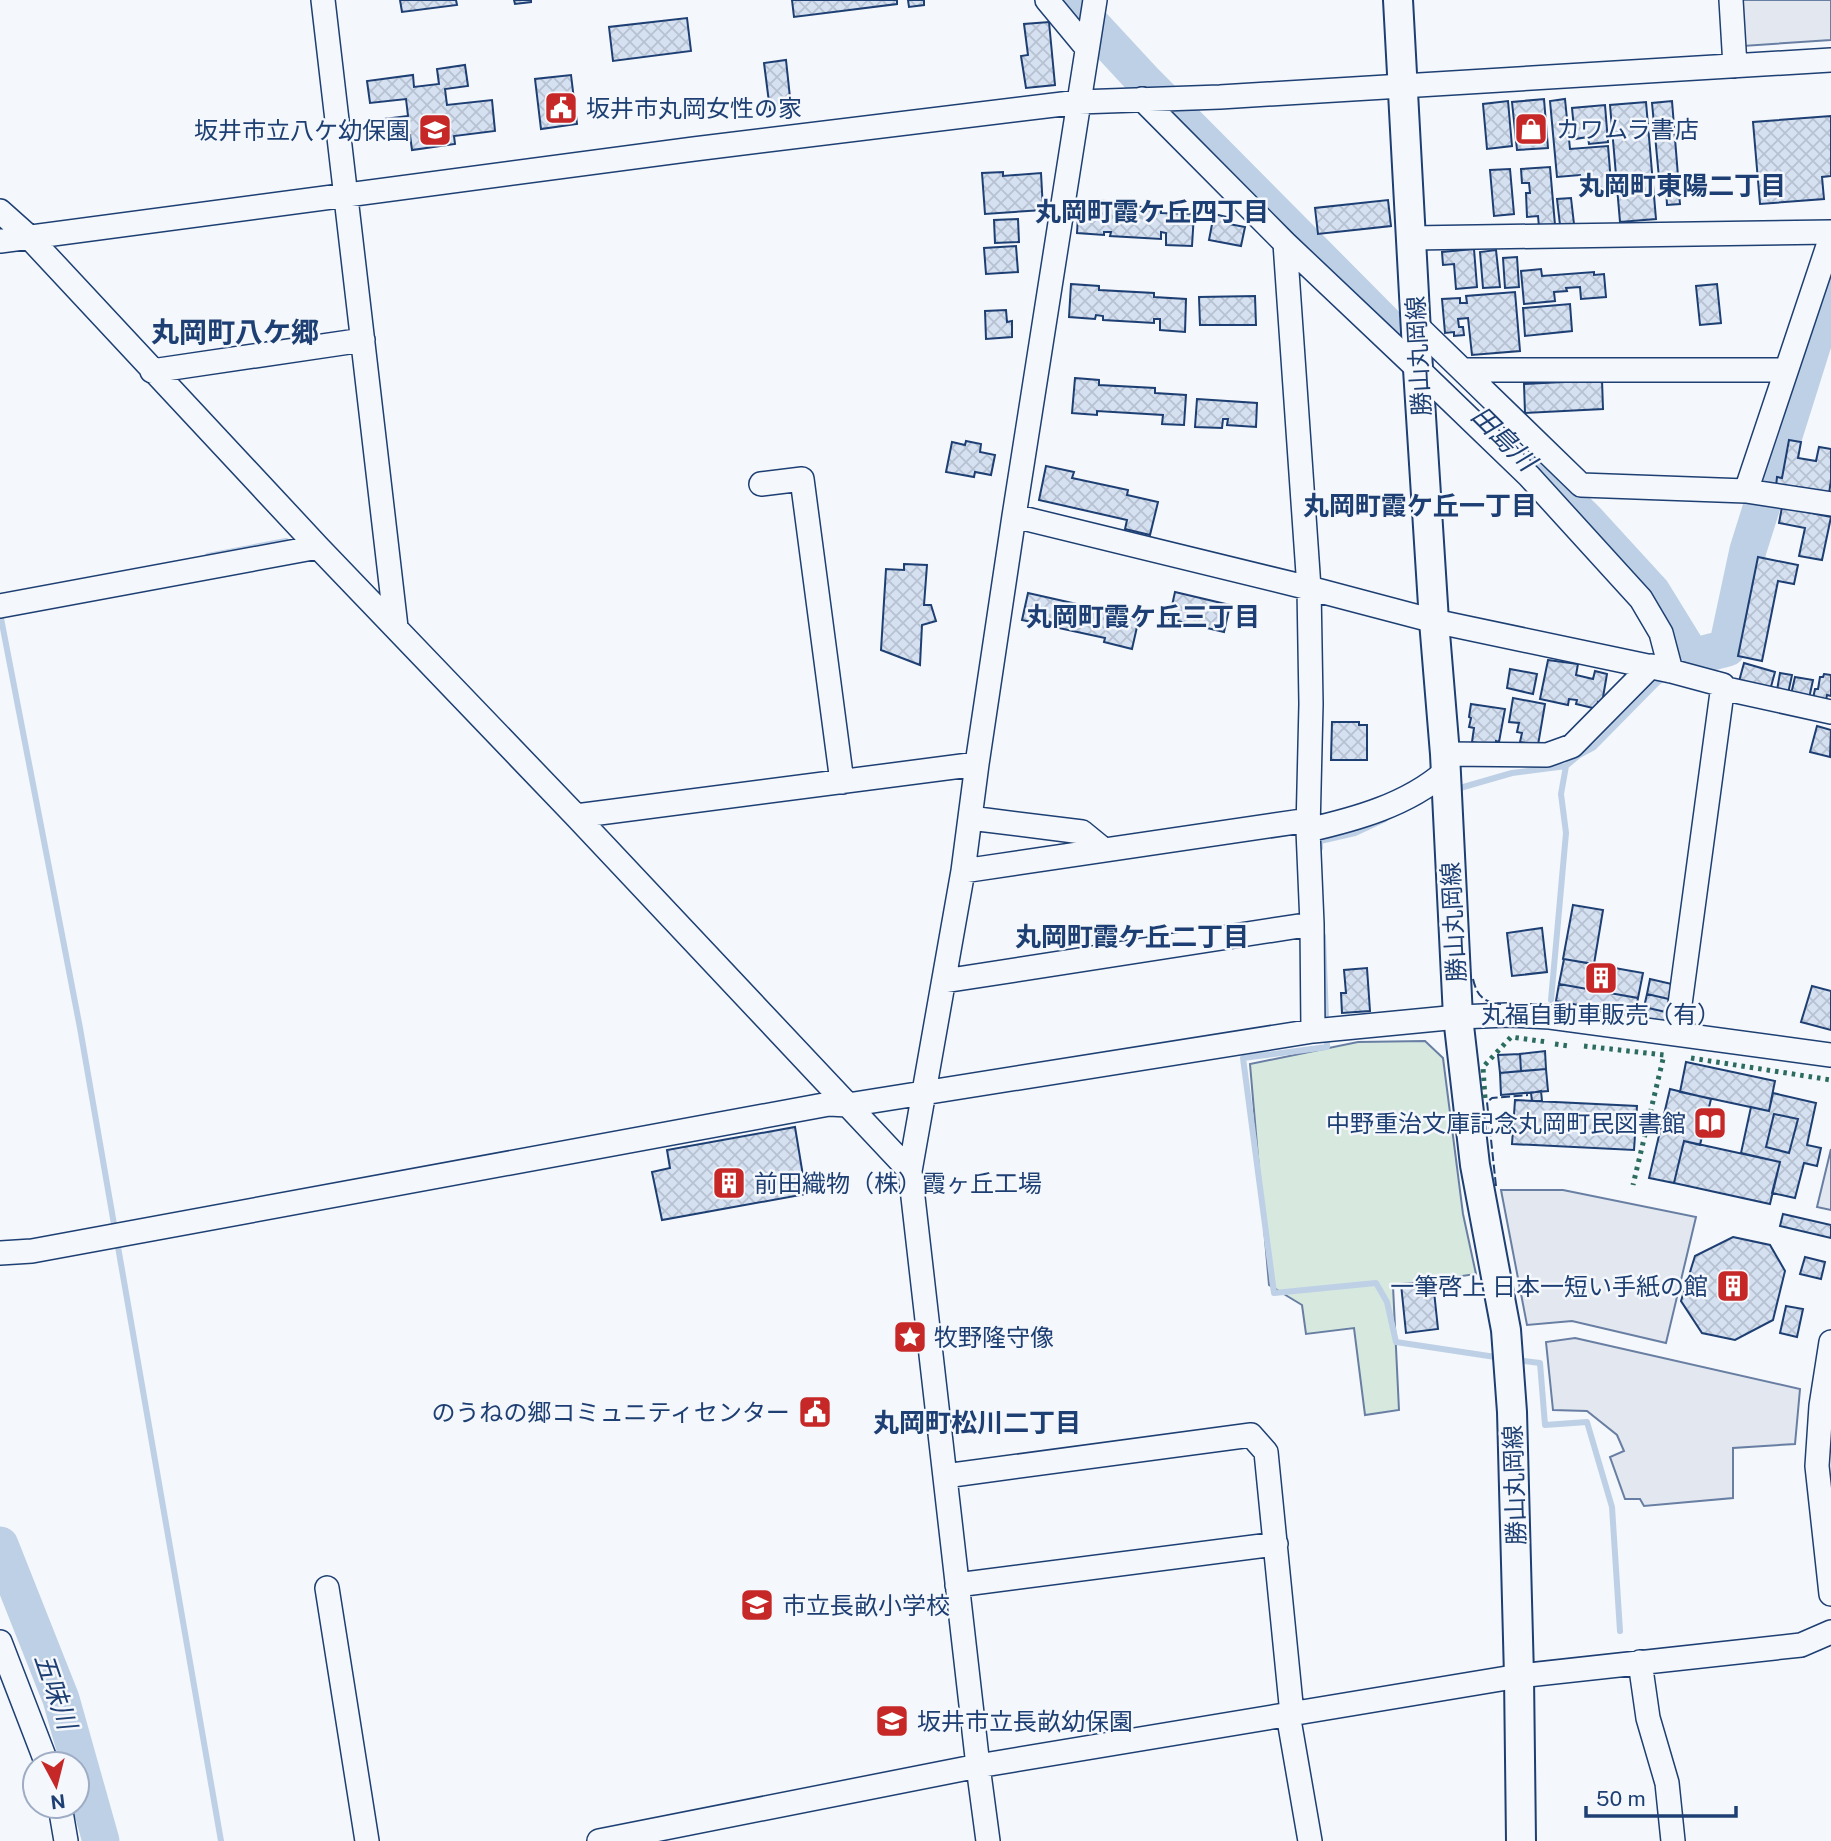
<svg xmlns="http://www.w3.org/2000/svg" width="1831" height="1841" font-family="'Public Sans','Noto Sans JP',sans-serif">
<style>
.green{fill:#d7e8df;stroke:#687fa3;stroke-width:2}
.parking{fill:#e3e8f0;stroke:#687fa3;stroke-width:2}
.lines{fill:none;stroke-linecap:round;stroke-linejoin:round}
.stream{stroke:#bed0e5;stroke-width:6}
.river{stroke:#bed0e5;stroke-width:37}
.building{fill:url(#building-cross-hatch);stroke:#1d3f73;stroke-width:2}
.minor-casing{stroke:#1d3f73;stroke-width:26}
.major-casing{stroke:#1d3f73;stroke-width:32}
.minor{stroke:#f4f7fb;stroke-width:23}
.major{stroke:#f4f7fb;stroke-width:28}
.hedge{stroke:#2c6c60;stroke-width:5;stroke-dasharray:3.5 5;stroke-linecap:butt}
.fence{stroke:#1d3f73;stroke-width:2;stroke-dasharray:9 3.5;stroke-linecap:butt}
.labels{text-anchor:middle;dominant-baseline:central;stroke-width:5;stroke-linejoin:round;paint-order:stroke}
.poi-label{font-size:24px;fill:#1d3f73;stroke:#f4f7fb;text-anchor:start}
.street-label{font-size:24px;fill:#1d3f73;stroke:#f4f7fb}
.neighbourhood-label{font-size:26px;font-weight:bold;fill:#1d3f73;stroke:#f4f7fb}
.water-label{font-size:26px;font-style:italic;fill:#1d3f73;stroke:#f4f7fb}
.quarter-label{font-size:28px;font-weight:bold;fill:#1d3f73;stroke:#f4f7fb}
</style>
<defs>
<pattern id="building-cross-hatch" width="8" height="8" patternUnits="userSpaceOnUse" patternTransform="scale(1.75)"><rect width="8" height="8" fill="#d5e0f0"/><path d="M0 0l8 8M0 8l8-8" fill="none" stroke="#b6c1d1"/></pattern>
</defs>
<rect width="100%" height="100%" fill="#f4f7fb"/>
<path class="green" d="M1425,1041l18,17 20,156 13,60 -83,12 6,124 -34,5 -11,-87 -48,6 -4,-29 -33,-20 -19,-221 108,-22z"/>
<path class="parking" d="M1741,0h90v40l-88,6z
M1831,1149v61l-14,-3z
M1501,1190h62l133,27 -30,126 -94,-22 -45,4z
M1575,1338l225,51 -5,55 -62,4v50l-89,8 -4,-7h-15l-15,-42 14,-6 -7,-16 -30,-24 -34,-1 -7,-68z"/>
<g class="lines">
<path class="stream" d="M208,556l78,-15
M0,613l80,415 35,202
M1678,667l14,-10
M1453,790l59,-17 54,-7 13,-11 15,-8 64,-65 9,-6
M1320,848v-7l35,-8 30,-14
M1323,936l4,111 -84,11 31,235 102,-10 11,19 9,40 106,16
M1551,1000l15,-167 -5,-39 5,-28
M117,1241l104,600
M1516,1360l24,3 5,62 42,-3 25,85 8,124"/>
<path class="river" d="M1069,0l75,81 254,256
M1538,473l49,48 65,71 40,65 35,-9 21,-98 83,-264
M0,1545l61,154 40,142"/>
</g>
<path class="building" d="M400,0h56l1,5 -55,7z
M514,0h17v2l-16,2z
M792,0h105v4l-103,13z
M908,0h16v5l-15,2z
M687,18l4,33 -78,10 -4,-34z
M1049,22l6,63 -29,3 -5,-32 7,-1 -4,-31z
M786,60l5,47 -21,3 -6,-47z
M465,65l3,21 -23,3 2,16 45,-5 3,31 -41,5 1,8 -43,6 -2,-15 -33,4 -2,-19 33,-4 -2,-17 -36,4 -3,-22 46,-6 1,12 25,-3 -2,-15z
M571,75l6,49 -36,5 -6,-50z
M1544,99l4,49 -31,2 -5,-48z
M1565,99l5,50 38,-3 4,48 -18,1 -1,-17 -12,1 -1,-4 -23,2 -7,-76z
M1508,101l4,45 -25,3 -4,-45z
M1672,101l6,75 -19,2 -7,-75z
M1646,102l10,117 -36,3 -10,-117z
M1605,105l3,37 -19,2 -1,-7 -13,2 -3,-31z
M1831,116v60l-9,1 2,22 -64,5 -7,-82z
M1550,167l5,58 -16,2 -1,-11 -11,1 -1,-24h4l-1,-10h-7l-1,-14z
M1510,169l4,45 -20,2 -4,-46z
M1003,172v4l38,-3 2,37 -58,4 -3,-41z
M1678,184l2,20 -13,1 -1,-19z
M1571,198l3,26 -14,1 -3,-26z
M1079,199l27,2v4l55,3v5l33,1 -2,32 -26,-1v-12l-5,-1v7l-51,-3 1,-4h-7v3l-27,-2z
M1388,200l3,26 -73,8 -3,-26z
M1214,214l17,4 -2,6 16,3 -4,19 -32,-6z
M1018,219l1,23 -24,1 -1,-23z
M1016,246l2,26 -32,2 -2,-26z
M1474,249l3,38 -21,2 -2,-25 -11,1 -1,-13z
M1496,250l4,37 -17,1 -3,-36z
M1517,257l2,30 -14,1 -2,-30z
M1541,269l1,7 52,-4v3l10,-1 2,23 -25,2 -1,-12 -14,1 1,3 -13,1 1,9 -31,3 -3,-33z
M1071,284l28,2v4l55,3v4l32,2 -1,33 -25,-2v-11h-6v4l-51,-3v-4l-7,-1 -1,4 -26,-2z
M1717,284l4,39 -21,2 -4,-39z
M1515,292l5,59 -48,4 -4,-37 -10,1 1,8h4l1,8 -10,1v-4l-9,1 -3,-34 18,-1v5h7l-1,-7z
M1255,296l1,29h-56l-1,-28z
M1570,304l2,27 -47,5 -2,-28z
M1006,310l1,12 5,-1v16l-26,2 -1,-28z
M1075,378l24,2v5l56,3v5l31,2 -2,30 -22,-1 1,-9 -66,-4v4l-25,-2z
M1602,380l1,29 -78,4 -1,-29z
M1197,399l60,4 -1,24 -29,-2 1,-6h-5l-1,9 -27,-1z
M1789,440l12,2 -3,16 18,3 3,-14 12,2v31l-2,14 -53,-7 1,-10 5,1z
M966,441l15,3 -1,8 15,3 -4,20 -16,-3 -1,5 -28,-5 6,-30 13,3z
M1046,466l28,6 -2,6 56,12 -1,5 31,7 -8,33 -25,-6 2,-9 -88,-20z
M1782,507l49,10 -9,43 -23,-4 6,-28 -26,-5z
M1758,557l40,8 -4,19 -16,-3 -16,80 -24,-5z
M904,564l23,1 -3,40h7l5,16 -14,4 -2,40 -39,-15 5,-81 18,1z
M1175,592l55,13 -6,27 -55,-13z
M1028,593l111,25 -7,31 -28,-7 1,-4 -83,-18z
M1548,660l30,4 -2,11 17,4 2,-8 12,3 -5,29 -4,-1 -1,7 -21,-5 1,-4 -8,-1 -1,6 -28,-6z
M1744,663l31,9 -6,22 -31,-9z
M1510,669l27,5 -4,20 -26,-6z
M1780,673l12,2 -5,23 -11,-2z
M1824,674l7,1v21l-4,-1 -2,11 -13,-3 3,-14h3l2,-12h3z
M1795,677l18,3 -5,23 -18,-4z
M1513,698l32,6 -7,41 -18,-3 2,-9 -5,-1 2,-9 -10,-1z
M1471,704l34,5 -6,33 -3,-1 -1,5 -23,-4 2,-14 -5,-1 2,-9 -2,-1z
M1332,722h27v3h8v35h-36z
M1817,726l14,4 -1,27 -20,-5z
M1573,905l30,5 -9,54 -31,-5z
M1542,928l5,44 -35,4 -5,-43z
M1564,959l79,14 -5,25 -79,-14z
M1367,968l3,43 -28,2 -1,-20h5l-2,-23z
M1650,979l26,6 -3,15 -26,-6z
M1559,984l79,14 -3,17 -79,-14z
M1812,986l19,5v39l-30,-8z
M1647,994l26,6 -3,13 -26,-6z
M1644,1007l26,6 -2,7 -6,3 -20,-3z
M1545,1051l1,18 -25,2 -1,-17z
M1520,1054l1,17 -21,2 -2,-18z
M1686,1062l89,19 -6,30 -89,-19z
M1546,1069l2,22 -47,4 -1,-22z
M1670,1089l41,10 -11,46 -16,-4 -10,42 -25,-5z
M1541,1091l1,10h-10l-1,-8z
M1773,1093l43,10 -9,42 14,3 -4,18 -13,-3 -9,35 -23,-5 8,-31 -39,-9 10,-46 18,4z
M1515,1100l122,6 -3,44 -122,-6z
M1774,1114l24,5 -9,34 -23,-6z
M795,1127l11,67 -144,26 -10,-48 18,-4 -3,-18z
M1684,1141l96,21 -10,42 -96,-21z
M1783,1214l48,11v13l-51,-12z
M1733,1237l37,8 15,26 -12,49 -38,20 -33,-7 -21,-32 14,-45z
M1805,1257l20,5 -4,17 -21,-5z
M1433,1282l5,47 -32,4 -5,-49z
M1786,1306l17,3 -6,28 -17,-4z"/>
<g class="lines">
<defs>
<path id="minor" d="M323,0l73,627
M1047,0l39,47
M1731,0l4,66
M1142,99l143,144 133,126 111,107 112,123 20,34 10,38
M0,211l28,25 290,311 258,269 334,355
M1411,238l420,-6
M0,241l694,-92 385,-47 141,-5 611,-37
M1285,243l24,345 2,116 -3,126 4,94 1,107
M1416,325l165,160 165,6 85,13
M1464,370h322
M152,371l211,-31
M761,484l41,-5 40,303
M1746,491l85,-254
M1014,516l295,72 125,33 237,50 52,14 -47,349
M0,606l318,-59
M1722,688l109,24
M1445,754l102,1 25,-9 79,-80
M576,816l401,-52
M970,818l112,14 22,18
M1308,830c48,-11 99,-25 137,-58
M963,871l346,-51
M944,981l368,-57
M0,1253l32,-2 797,-147 19,1 465,-74 145,-14 50,-2 42,2 281,38
M1831,1342l-10,64 -4,60 14,128
M945,1476l306,-41 15,17 26,262
M957,1585l319,-41
M327,1588l40,253
M0,1642l47,122
M1640,1662l8,56 19,65 6,58
M1288,1714l22,127
M60,1806l6,35
M599,1841l379,-75 541,-90 282,-31 30,-13
M988,1841l-10,-75 -68,-595 53,-300 14,-107 37,-248 81,-516"/>
<path id="major" d="M1398,0l20,369 16,252 11,133 13,263 17,148 31,165 6,82 7,264 2,165"/>
</defs>
<use href="#minor" class="minor-casing"/>
<use href="#major" class="major-casing"/>
<use href="#minor" class="minor"/>
<use href="#major" class="major"/>
<path class="hedge" d="M1555,1044l14,2
M1584,1046l80,9 -31,130
M1691,1058l140,22
M1485,1098l-2,-31 28,-30 36,5"/>
<path class="fence" d="M1473,979c4,17 10,23 28,25
M1496,1186l-9,-84 5,-4 36,-3"/>
</g>
<defs>
<symbol id="civic-square" viewBox="-11 -11 22 22"><rect x="-9" y="-9" width="18" height="18" rx="4" fill="#c62828" stroke="#f4f7fb"/><path d="M-.6-6.5H3V-4.5H.6V-3L4-1V1h2V6H-6V1h2V-1L-.6-3ZM-1.2 2.5V6h2.4V2.5Z" fill="#fff"/></symbol>
<symbol id="shop-square" viewBox="-11 -11 22 22"><rect x="-9" y="-9" width="18" height="18" rx="4" fill="#c62828" stroke="#f4f7fb"/><path d="M-5-2.5h2.3a2.7 3.5 0 0 1 5.4 0H5L5.5 6h-11ZM-1.5-2.5h3a1.5 2.3 0 0 0-3 0Z" fill="#fff"/></symbol>
<symbol id="school-square" viewBox="-11 -11 22 22"><rect x="-9" y="-9" width="18" height="18" rx="4" fill="#c62828" stroke="#f4f7fb"/><path d="M0-5L7-2L0 1L-7-2ZM-4 1L0 2.5L4 1V4Q0 6-4 4Z" fill="#fff"/></symbol>
<symbol id="building-square" viewBox="-11 -11 22 22"><rect x="-9" y="-9" width="18" height="18" rx="4" fill="#c62828" stroke="#f4f7fb"/><path d="M-4-6H4V6H1V3H-1V6H-4ZM-2.5-4.3h1.7v1.8h-1.7ZM.8-4.3h1.7v1.8H.8ZM-2.5-1h1.7V.8h-1.7ZM.8-1h1.7V.8H.8Z" fill="#fff"/></symbol>
<symbol id="library-square" viewBox="-11 -11 22 22"><rect x="-9" y="-9" width="18" height="18" rx="4" fill="#c62828" stroke="#f4f7fb"/><path d="M-6-4Q-3-5.5-.7-3.5V5Q-3 3-6 4ZM6-4Q3-5.5 .7-3.5V5Q3 3 6 4Z" fill="#fff"/></symbol>
<symbol id="sight-square" viewBox="-11 -11 22 22"><rect x="-9" y="-9" width="18" height="18" rx="4" fill="#c62828" stroke="#f4f7fb"/><path d="M0-6L1.8-2.2L6-1.7L2.9 1.2L3.7 5.4L0 3.3L-3.7 5.4L-2.9 1.2L-6-1.7L-1.8-2.2Z" fill="#fff"/></symbol>
</defs>
<g fill-rule="evenodd">
<use href="#civic-square" x="542" y="89" width="38" height="38"/>
<use href="#shop-square" x="1512" y="110" width="38" height="38"/>
<use href="#school-square" x="416" y="111" width="38" height="38"/>
<use href="#building-square" x="1582" y="959" width="38" height="38"/>
<use href="#library-square" x="1691" y="1104" width="38" height="38"/>
<use href="#building-square" x="710" y="1164" width="38" height="38"/>
<use href="#building-square" x="1714" y="1267" width="38" height="38"/>
<use href="#sight-square" x="891" y="1318" width="38" height="38"/>
<use href="#civic-square" x="796" y="1393" width="38" height="38"/>
<use href="#school-square" x="738" y="1586" width="38" height="38"/>
<use href="#school-square" x="873" y="1702" width="38" height="38"/>
</g>
<g class="labels">
<g class="poi-label">
<text x="586" y="108">坂井市丸岡女性の家</text>
<text x="1556" y="129">カワムラ書店</text>
<text x="410" y="130" text-anchor="end">坂井市立八ケ幼保園</text>
<text x="1601" y="1014" text-anchor="middle">丸福自動車販売（有）</text>
<text x="1686" y="1123" text-anchor="end">中野重治文庫記念丸岡町民図書館</text>
<text x="754" y="1183">前田織物（株）霞ヶ丘工場</text>
<text x="1708" y="1286" text-anchor="end">一筆啓上 日本一短い手紙の館</text>
<text x="934" y="1337">牧野隆守像</text>
<text x="790" y="1412" text-anchor="end">のうねの郷コミュニティセンター</text>
<text x="782" y="1605">市立長畝小学校</text>
<text x="917" y="1721">坂井市立長畝幼保園</text>
</g>
<g class="street-label">
<text transform="translate(1418 356) rotate(-93)">勝山丸岡線</text>
<text transform="translate(1453 922) rotate(-93)">勝山丸岡線</text>
<text transform="translate(1514 1485) rotate(-92)">勝山丸岡線</text>
</g>
<g class="neighbourhood-label">
<text x="1682" y="185">丸岡町東陽二丁目</text>
<text x="1152" y="211">丸岡町霞ケ丘四丁目</text>
<text x="1420" y="505">丸岡町霞ケ丘一丁目</text>
<text x="1143" y="616">丸岡町霞ケ丘三丁目</text>
<text x="1132" y="936">丸岡町霞ケ丘二丁目</text>
<text x="977" y="1422">丸岡町松川二丁目</text>
</g>
<g class="water-label">
<text transform="translate(1504 438) rotate(45)">田島川</text>
<text transform="translate(56 1691) rotate(71)">五味川</text>
</g>
<g class="quarter-label">
<text x="235" y="331">丸岡町八ケ郷</text>
</g>
</g>
<g transform="translate(56 1785) rotate(173)"><circle r="33" fill="#f4f7fb" stroke="#9eadc5" stroke-width="2"/>
<path d="M0-5L12 26L0 18L-12 26Z" fill="#c62828"/>
<text y="-10" font-size="19" font-weight="bold" text-anchor="middle" fill="#1d3f73">N</text>
</g>
<path d="M1586 1806v10h150v-10" fill="none" stroke="#1d3f73" stroke-width="3.5"/>
<text x="1596" y="1806" font-size="21" fill="#1d3f73" stroke="#f4f7fb" stroke-width="5" paint-order="stroke">50 m</text>
</svg>
